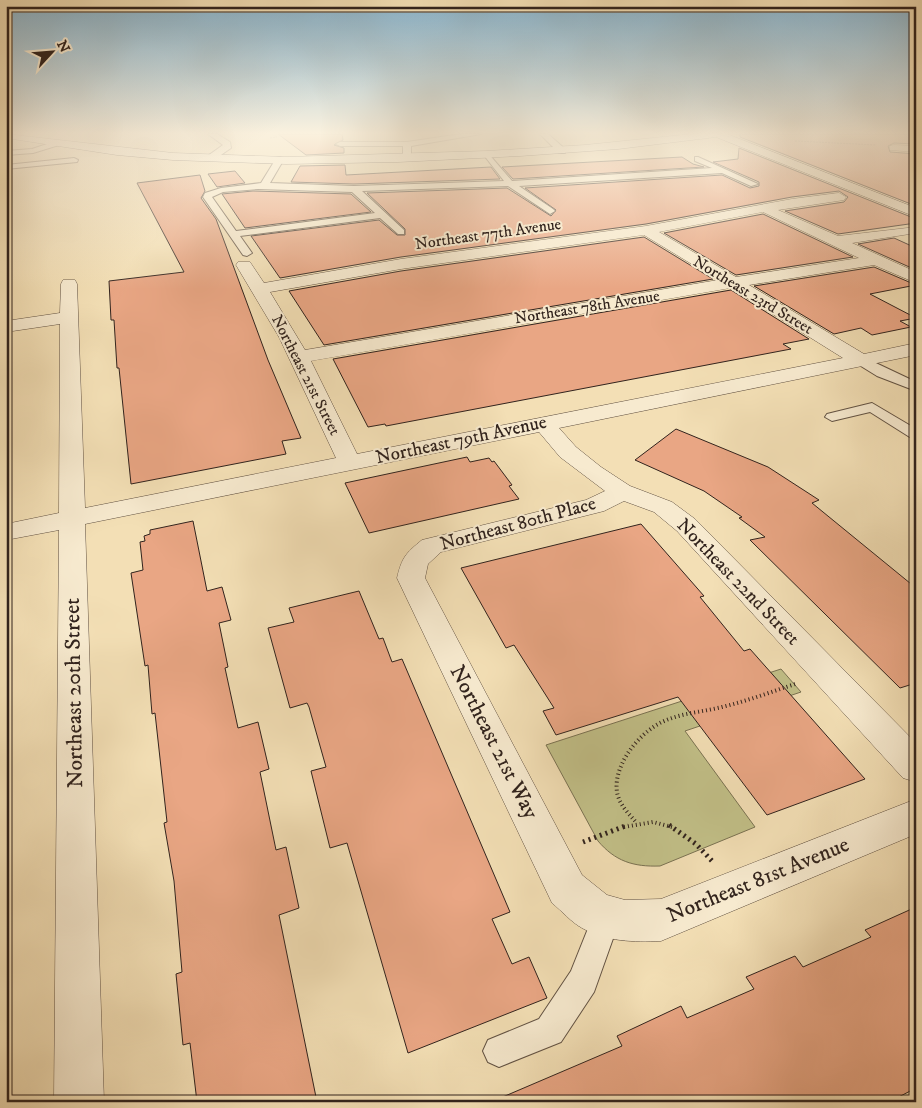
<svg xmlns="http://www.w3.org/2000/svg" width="922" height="1108" font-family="'IM FELL DW Pica',serif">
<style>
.green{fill:#c2c088;stroke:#7a7252}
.building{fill:#e9a684;stroke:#31231d}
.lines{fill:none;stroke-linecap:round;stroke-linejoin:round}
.lane-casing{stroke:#625243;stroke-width:2}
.street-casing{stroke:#625243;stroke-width:1}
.secondary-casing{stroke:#31231d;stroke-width:1}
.path-far2{stroke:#31231d;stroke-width:1;stroke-dasharray:0.5 1;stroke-linecap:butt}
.path-far1{stroke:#31231d;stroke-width:4;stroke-dasharray:1 3;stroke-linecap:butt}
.path{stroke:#31231d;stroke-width:5;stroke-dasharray:2 4;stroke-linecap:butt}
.lane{fill:#f7eacf;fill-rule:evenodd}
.street{fill:#f7eacf;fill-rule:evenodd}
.secondary{fill:#f7eacf;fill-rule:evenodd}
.labels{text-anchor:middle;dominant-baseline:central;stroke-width:4;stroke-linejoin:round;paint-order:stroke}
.far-street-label{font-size:16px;fill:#31231d;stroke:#f7eacf}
.street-label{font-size:19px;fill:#31231d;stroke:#f7eacf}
.near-street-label{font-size:22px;fill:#31231d;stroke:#f7eacf}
</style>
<rect width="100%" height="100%" fill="#f3dfb5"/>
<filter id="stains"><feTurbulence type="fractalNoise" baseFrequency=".004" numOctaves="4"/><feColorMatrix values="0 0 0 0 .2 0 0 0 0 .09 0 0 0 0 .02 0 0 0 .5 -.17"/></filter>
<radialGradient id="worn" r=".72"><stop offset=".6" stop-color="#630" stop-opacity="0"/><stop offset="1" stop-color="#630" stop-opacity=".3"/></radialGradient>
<path class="green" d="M781,669l20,23 -116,39 70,96 -95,39c-27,1 -45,-5 -62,-25l-52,-96z"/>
<path class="building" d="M278,134h64l1,6 -9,5 10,3v5l-38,2z
M740,134h176v10l-22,-1 -6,3 2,6 26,2v52l-176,-69z
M739,148l177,71v4l-78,11 -53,-23 59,-9 4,-5 -9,-6 -47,6 -146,27 -245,33 -121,21 -29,-42 128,-16 18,15h8v-6l-38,-36 140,-5 44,28 5,-6 -31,-22 197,-13 28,13 9,-2v-4l-46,-20 25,-3z
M682,157l11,7 11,3 -191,12 -11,-12z
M345,165l1,10 145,-8 9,12 -146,5 -63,-2 9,-16z
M235,171l10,12 -28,4 -9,-13z
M200,175l5,16 -4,7 15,21 52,141 33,78 -19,3 4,13 -155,30 -12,-116h-2l-3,-48h-3l-2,-39 75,-9 -47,-89z
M253,191l98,3 20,18 -126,16 -23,-34z
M763,214l90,43 -117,18 -72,-42z
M644,237l69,42 -389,66 -35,-54 112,-20z
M894,238l22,10v22l-58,-26z
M874,267l42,18 -46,9 46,24 -16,3 11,6 -39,8 -11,-7 -27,6 -80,-48z
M731,290l78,49 -26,5 8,5 -405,77 -1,-2 -17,3 -35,-68z
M676,429l92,38 51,33 -7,3 104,85v95l-16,5 -150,-148 15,-3 -26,-19 3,-1 -38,-26 -69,-31z
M467,457l3,5 19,-4 3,4 2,-1 18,24 -3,1 10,13 -150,34 -24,-50z
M193,521l14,70 15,-4 9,33 -12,3 9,44 -3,1 13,60 20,-6 11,47 -9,3 16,78 10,-3 13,61 -20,7 38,187h-120l-7,-59 -7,2 -7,-71 6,-2 -8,-91 -10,-58 3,-1 -12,-109 -3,1 -4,-49 -3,1 -14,-93 12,-3 -3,-28 5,-1 -1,-5 6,-2v-4z
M641,524l63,72 -4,1 44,54 6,-2 115,130 -98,36 -89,-118 -122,38 -13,-24 11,-3 -40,-63 -8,3 -45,-80z
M359,591l20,48 4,-1 9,24 10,-3 108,253 -18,7 20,45 17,-7 18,41 -139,55 -61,-210 -17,5 -19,-77 15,-4 -17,-60 -2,-4 -17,5 -22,-80 26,-6 -5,-14z
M916,907v181l-27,14h-398l131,-56 -5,-10 64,-30 6,12 67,-29 -8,-12 49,-21 8,11 68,-30 -6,-7z"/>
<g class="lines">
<defs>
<path id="lane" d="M208,134h9l13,8 1,6 -16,11h-6v-4l14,-10z
M461,134h20l-70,12v12l-4,2 -4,-2v-12h-63l-4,-2 4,-2h67z
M540,134h8l17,15v4h-6z
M56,141l4,2 -1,2 -26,8 -27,2v-4l26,-2z
M487,152l25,29 200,-13 -17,-7v-4h3l60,27 -7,2 -29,-13 -203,13 34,23 2,2 -5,3 -42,-28 -146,5 42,39v4h-6l-18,-16 -140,18 12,17 -5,3 -4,-1 -40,-58 2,-4 16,-5 40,-5 16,-26h3l4,2 -14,24 84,3 150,-5 -21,-27zM258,189l94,3 23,21 -139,18 -24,-34 11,-5z
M74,158l4,2 -1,2 -71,7v-4z
M861,356l55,26v9l-39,-15 -21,-13 -2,-3z
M872,403l44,26v12l-46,-29 -38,9 -7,-4 2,-3z
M607,902l10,4 4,10 -27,76 -33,50 -62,25 -11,-5 -5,-11 5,-11 51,-21 32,-48 26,-65z"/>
<path id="street" d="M894,145l22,1v6l-26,-2v-4z
M839,193l7,4 -2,3 -66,10 60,26 78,-9v6l-64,10 64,29v11l-42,-18 -125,20 115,69 52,-11v12l-357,73 17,19 25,20 29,19 42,16 23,17 221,224v39l-13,-4 -226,-247 -23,-19 -30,-11 -20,10 -163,41 -13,12 -3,14 157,297 25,20 18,5 36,-1 255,-100v35l-255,107c-27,1 -54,1 -79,-13 -11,-6 -20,-17 -30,-25l-155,-325c5,-21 9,-25 25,-38l164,-40 19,-9 -45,-34 -21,-25 -454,92 19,578h-50l5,-572 -53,10v-16l53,-11 1,-189 -54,8v-11l54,-8 1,-29 2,-4h12l2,4 8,224 251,-50 -57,-121 -43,-72 2,-3h12l14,21 137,-24 245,-33 146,-27zM763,212l96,46 -123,19 -77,-45zM644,235l74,45 -413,70 -35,-58 131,-23zM731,288l112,70 -486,96 -46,-93z"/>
<path id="secondary" d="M6,134l167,19 113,4 201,-6 98,-6 107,-11h35l189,74v9l-200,-80 -98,12 -98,7 -122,6 -112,2 -113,-4 -56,-5 -111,-17z"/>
</defs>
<use href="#lane" class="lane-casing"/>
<use href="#street" class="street-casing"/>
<use href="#secondary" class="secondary-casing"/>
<path class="path-far2" d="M270,138l7,-1 -5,-3
M795,141l81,4"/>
<path class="path-far1" d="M635,821c-7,-8 -16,-17 -18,-29 -4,-27 22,-59 45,-70 19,-9 40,-10 60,-15 25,-6 49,-15 73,-23
M624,827l29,-5 19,5"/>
<path class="path" d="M669,825l27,19 17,18
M583,842l45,-17"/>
<use href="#lane" class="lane"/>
<use href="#street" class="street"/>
<use href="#secondary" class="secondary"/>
</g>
<linearGradient id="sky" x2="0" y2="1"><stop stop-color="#89b7d2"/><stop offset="0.46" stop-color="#faf1de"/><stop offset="1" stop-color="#faf1de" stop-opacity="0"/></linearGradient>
<rect width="922" height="289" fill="url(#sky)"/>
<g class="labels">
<g class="far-street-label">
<text transform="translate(488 234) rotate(-8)">Northeast 77th Avenue</text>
<text transform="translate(753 295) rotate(31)">Northeast 23rd Street</text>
<text transform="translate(587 307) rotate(-9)">Northeast 78th Avenue</text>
<text transform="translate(306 375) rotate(63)">Northeast 21st Street</text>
</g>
<g class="street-label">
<text transform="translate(461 440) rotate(-12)">Northeast 79th Avenue</text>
<text transform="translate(518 524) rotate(-15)">Northeast 80th Place</text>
<text transform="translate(738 582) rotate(46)">Northeast 22nd Street</text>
</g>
<g class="near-street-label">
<text transform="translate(74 693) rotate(-91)">Northeast 20th Street</text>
<text transform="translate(494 742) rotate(63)">Northeast 21st Way</text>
<text transform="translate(758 880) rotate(-22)">Northeast 81st Avenue</text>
</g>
</g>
<rect width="922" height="1108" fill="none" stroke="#f3dfb5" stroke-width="25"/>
<rect x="8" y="8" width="907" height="1093" fill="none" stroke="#31231d" stroke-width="2.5"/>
<rect x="12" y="12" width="897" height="1083" fill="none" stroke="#31231d"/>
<g transform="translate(52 52) rotate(64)" stroke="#f7eacf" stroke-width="4" paint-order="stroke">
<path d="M0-4L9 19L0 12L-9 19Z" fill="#31231d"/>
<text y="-8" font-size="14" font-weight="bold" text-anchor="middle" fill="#31231d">N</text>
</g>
<rect width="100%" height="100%" filter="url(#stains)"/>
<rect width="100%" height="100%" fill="url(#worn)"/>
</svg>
